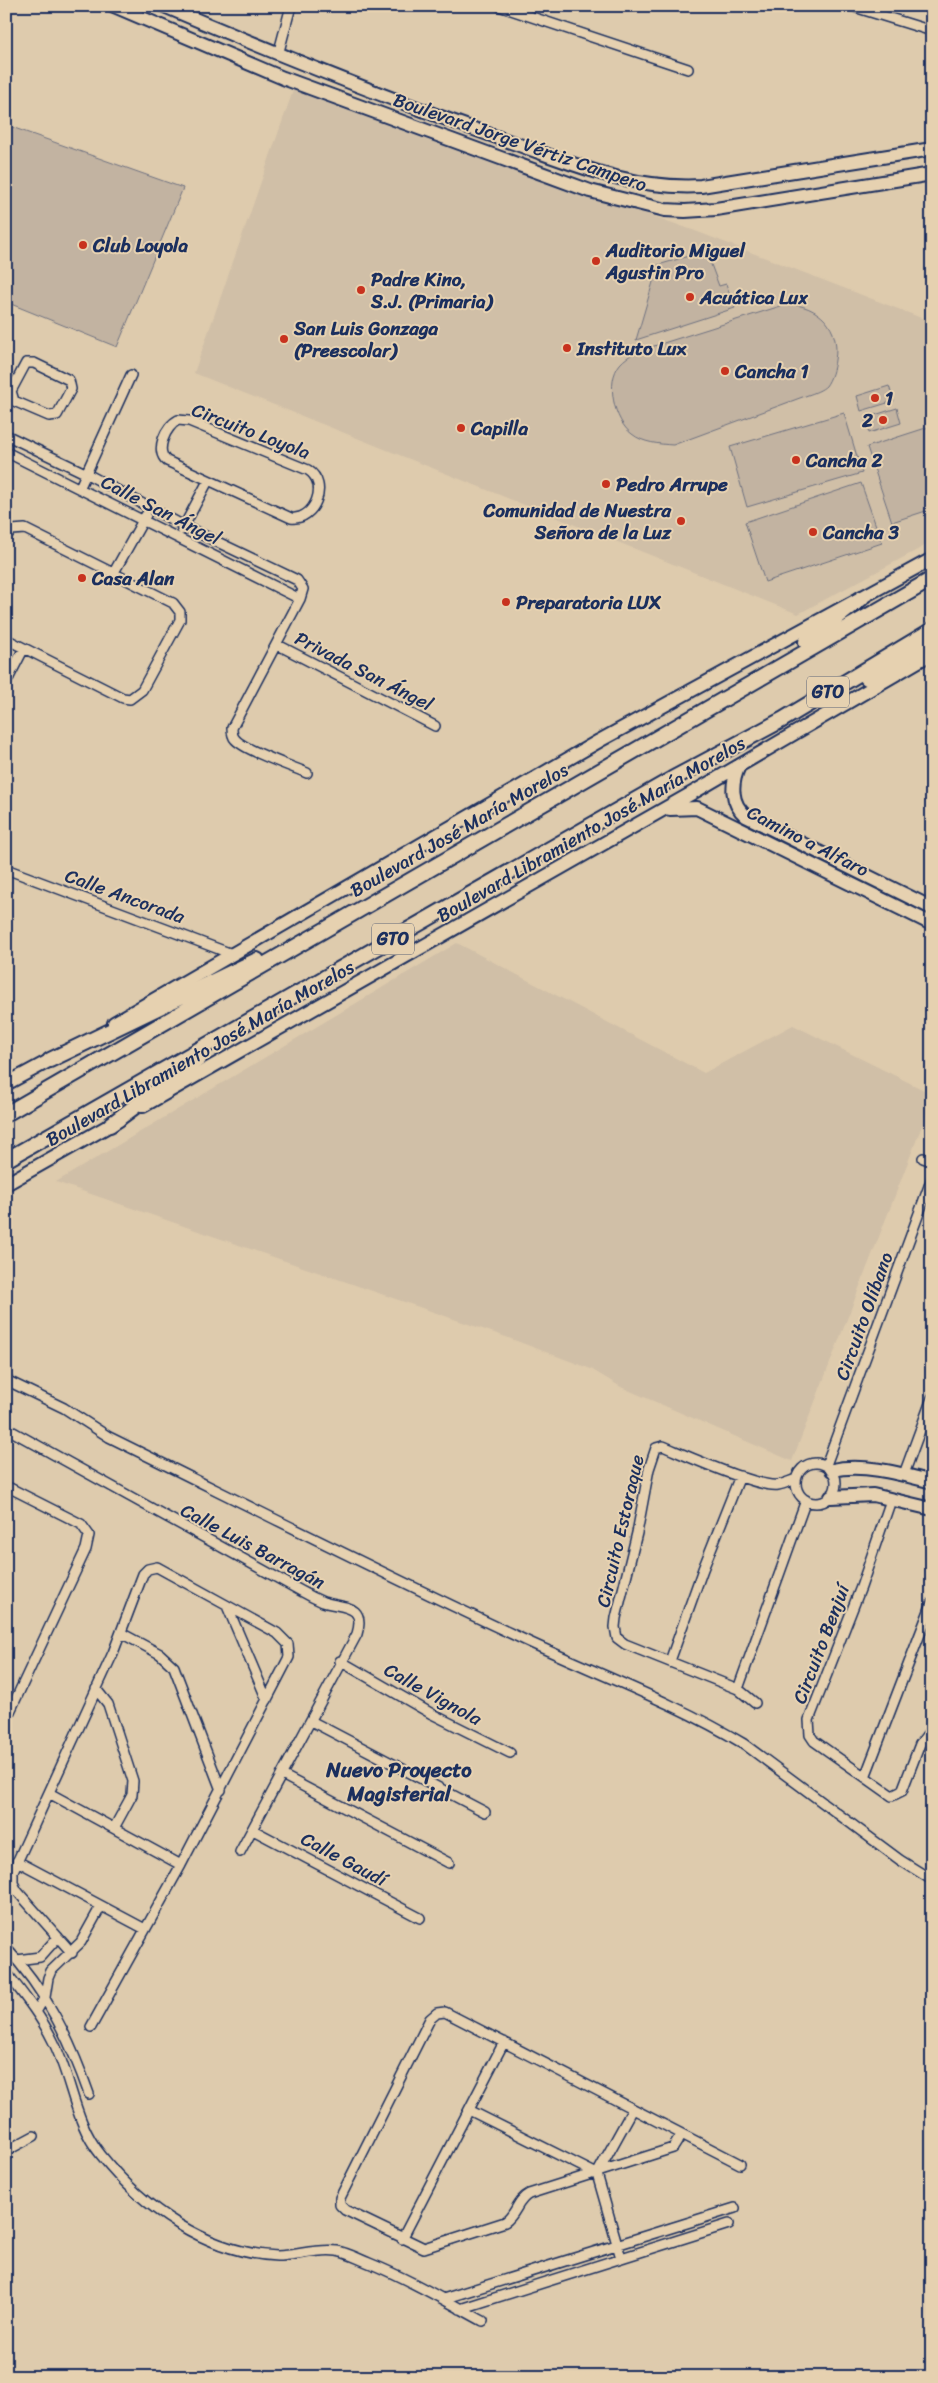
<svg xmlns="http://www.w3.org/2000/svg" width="938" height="2383" font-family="Sriracha,sans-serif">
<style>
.built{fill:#d0bfa7}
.green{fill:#c2b3a1;stroke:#6e7180}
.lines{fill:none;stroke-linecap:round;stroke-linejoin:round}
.street-casing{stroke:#1b2f5e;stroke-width:12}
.secondary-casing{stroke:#1b2f5e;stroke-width:16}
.primary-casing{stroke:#1b2f5e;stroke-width:18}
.street{stroke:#e6d1b0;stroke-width:9}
.secondary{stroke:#e6d1b0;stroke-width:12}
.primary{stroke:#e6d1b0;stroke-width:14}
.poi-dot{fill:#c8321e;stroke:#e6d1b0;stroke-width:2}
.labels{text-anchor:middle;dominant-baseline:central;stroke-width:4;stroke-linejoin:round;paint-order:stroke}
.shield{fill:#e6d1b0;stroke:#586077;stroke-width:1}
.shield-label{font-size:18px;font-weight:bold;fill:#1b2f5e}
.street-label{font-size:19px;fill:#1b2f5e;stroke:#e6d1b0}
.poi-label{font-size:19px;font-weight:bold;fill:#1b2f5e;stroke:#e6d1b0;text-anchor:start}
.quarter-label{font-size:21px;font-weight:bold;fill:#1b2f5e;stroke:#e6d1b0}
</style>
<rect width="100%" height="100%" fill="#decbad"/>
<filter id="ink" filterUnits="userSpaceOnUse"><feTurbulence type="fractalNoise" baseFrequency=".02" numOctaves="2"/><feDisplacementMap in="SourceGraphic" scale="10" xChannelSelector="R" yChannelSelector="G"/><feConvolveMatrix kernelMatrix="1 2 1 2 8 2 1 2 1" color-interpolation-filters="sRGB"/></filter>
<g filter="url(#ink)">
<path class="built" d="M294,88l404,144 234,90v220l-134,72 -604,-241z
M457,943l247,130 89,-48 139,69v6l-140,361 -171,-74 -30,-18 -85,-32 -450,-155z"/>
<path class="green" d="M6,125l177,63 -66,159 -111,-45z
M706,251l13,35 7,-2 9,24 -99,32 22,-75z
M787,304c32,1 54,24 48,56 -1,9 -4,19 -9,26 -4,4 -12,7 -18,9l-135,50c-14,-1 -30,-2 -41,-11 -18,-13 -27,-52 -12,-70 4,-5 10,-8 15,-12z
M889,386l5,15 -33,10 -4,-15z
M897,408l4,15 -32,10 -4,-15z
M844,413l18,60 -115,34 -17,-60z
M932,426v83l-40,13 -25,-75z
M861,483l21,60 -117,39 -20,-60z"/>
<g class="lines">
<defs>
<path id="street" d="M499,6l189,63
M851,6l81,25
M278,55l13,-49
M26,363h8l35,17 2,9 -14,26 -8,1 -35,-15 -3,-10z
M178,420l11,1 119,49c22,14 6,51 -17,48l-124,-57c-13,-10 -1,-35 11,-41z
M6,435l81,39 97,52 113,54 6,9 -3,10 -68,129c0,4 0,8 3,11 7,10 58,28 72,34
M6,452l294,147
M80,487l51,-112
M182,530l26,-49
M6,536l6,-6 13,-1 148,74 7,9v8l-38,70 -12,9 -7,-1 -117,-59
M113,574l33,-59
M278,645l157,81
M6,683l18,-35
M6,869l226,85
M923,1158l9,3
M6,1380l58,28 45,29c134,66 268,134 403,197 77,37 159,66 232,110l156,116 32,20
M6,1428l295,163c7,4 15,8 22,11 20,6 43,2 34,32l-117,218
M796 1483a20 20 0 1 1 40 0a20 20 0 1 1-40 0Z
M826,1465l106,-287
M904,1474l28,-76
M6,1486l75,38 8,11 -3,14 -80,171
M891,1500l-30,87 -52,133 1,15 4,6 78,55 10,-5 18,-47 12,-16
M227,1606l40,94
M121,1633l39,21 14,13 47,123
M340,1661l92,53 78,39
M670,1661l33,-92 37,-93
M96,1689l12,15 25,77 -1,14 -18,33
M738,1689l68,-189
M755,1703l-17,-14 -113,-45 -8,-6 -2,-11 1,-9 21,-85 12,-64 7,-21 7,-2c22,9 95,42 115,39 6,-1 12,-4 18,-6
M311,1721l174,91
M282,1775l167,88
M865,1777l67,-174
M49,1793l132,72
M253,1830l167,88
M17,1861l128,68
M6,1948c40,42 64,92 83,146
M72,1953l-55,-62 -4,-8v-12l100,-218 30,-79 5,-5 9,-2 120,66 11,11 1,13 -108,208 -90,162
M17,1960l23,-3 18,-20
M6,1972c17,22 35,44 47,69 19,38 21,81 48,114 42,53 106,98 176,101 19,0 40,-8 60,-5 11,2 22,8 32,12 40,16 77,38 114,58
M36,2012l9,-15 3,-19 3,-7 30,-29 20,-36
M469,2110l128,64
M682,2134l-9,14 -144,46c-12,6 -13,21 -24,28l-81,26 -79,-38 -5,-5v-7l90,-179 7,-6 8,-1 295,152
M6,2151l28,-15
M402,2239l102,-197
M621,2258l-24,-84 36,-65
M443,2299l292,-91
M460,2309l269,-85"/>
<path id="secondary" d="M114,6l169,72 307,113 75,19 20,1 31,-2 216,-35
M164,6c113,48 226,94 341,134 67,23 124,50 196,46l231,-37
M739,766c-8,17 -9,37 7,50l186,92
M670,809l27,-1 235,116
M114,1023l485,-282 333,-182
M6,1084l52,-28
M143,1106l551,-314 238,-139
M6,1184l113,-64
M832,1470c32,-7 69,4 100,12
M831,1497l42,-2 59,14"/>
<path id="primary" d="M806,642l56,-44
M867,678l65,-35
M50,1060l207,-100
M6,1114l926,-535
M110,1125l89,-66
M6,1160l666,-381 110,-59 150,-90"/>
</defs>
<use href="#street" class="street-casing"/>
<use href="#secondary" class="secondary-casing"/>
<use href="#primary" class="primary-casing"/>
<use href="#street" class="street"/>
<use href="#secondary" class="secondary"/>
<use href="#primary" class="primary"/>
</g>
</g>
<g class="poi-dot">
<circle cx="83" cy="245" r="5"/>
<circle cx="596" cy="261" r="5"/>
<circle cx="361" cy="290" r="5"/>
<circle cx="690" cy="297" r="5"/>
<circle cx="284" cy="339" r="5"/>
<circle cx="567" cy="348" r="5"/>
<circle cx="725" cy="371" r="5"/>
<circle cx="875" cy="398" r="5"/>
<circle cx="883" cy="420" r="5"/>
<circle cx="461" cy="428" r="5"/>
<circle cx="796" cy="460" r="5"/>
<circle cx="606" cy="484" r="5"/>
<circle cx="681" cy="521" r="5"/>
<circle cx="813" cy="532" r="5"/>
<circle cx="82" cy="578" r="5"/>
<circle cx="506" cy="602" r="5"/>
</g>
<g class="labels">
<g class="shield">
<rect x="807" y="676.5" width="42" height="31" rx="4"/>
<rect x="372" y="923.5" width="42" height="31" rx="4"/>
</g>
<g class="shield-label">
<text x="828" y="692">GTO</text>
<text x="393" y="939">GTO</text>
</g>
<g class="street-label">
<text transform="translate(520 142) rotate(19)">Boulevard Jorge Vértiz Campero</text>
<text transform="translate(251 431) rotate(21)">Circuito Loyola</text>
<text transform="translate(161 510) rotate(27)">Calle San Ángel</text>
<text transform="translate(364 671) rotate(27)">Privada San Ángel</text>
<text transform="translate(591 829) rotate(-30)">Boulevard Libramiento José María Morelos</text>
<text transform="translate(459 830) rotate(-30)">Boulevard José María Morelos</text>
<text transform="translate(808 841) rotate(27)">Camino a Alfaro</text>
<text transform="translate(125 896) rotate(20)">Calle Ancorada</text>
<text transform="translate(200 1053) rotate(-30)">Boulevard Libramiento José María Morelos</text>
<text transform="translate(864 1316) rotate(-70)">Circuito Olíbano</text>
<text transform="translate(620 1531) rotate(-77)">Circuito Estoraque</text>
<text transform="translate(253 1546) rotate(28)">Calle Luis Barragán</text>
<text transform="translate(821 1644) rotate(-69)">Circuito Benjuí</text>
<text transform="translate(433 1694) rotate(29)">Calle Vignola</text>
<text transform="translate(344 1859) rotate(28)">Calle Gaudí</text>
</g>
<g class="poi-label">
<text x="93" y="245">Club Loyola</text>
<text x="606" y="250">Auditorio Miguel<tspan x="606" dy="22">Agustin Pro</tspan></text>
<text x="371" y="279">Padre Kino,<tspan x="371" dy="22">S.J. (Primaria)</tspan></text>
<text x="700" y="297">Acuática Lux</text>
<text x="294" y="328">San Luis Gonzaga<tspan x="294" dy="22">(Preescolar)</tspan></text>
<text x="577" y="348">Instituto Lux</text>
<text x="735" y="371">Cancha 1</text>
<text x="885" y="398">1</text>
<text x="873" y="420" text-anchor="end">2</text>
<text x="471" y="428">Capilla</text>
<text x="806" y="460">Cancha 2</text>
<text x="616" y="484">Pedro Arrupe</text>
<text x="671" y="510" text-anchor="end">Comunidad de Nuestra<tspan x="671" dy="22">Señora de la Luz</tspan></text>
<text x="823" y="532">Cancha 3</text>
<text x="92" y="578">Casa Alan</text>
<text x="516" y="602">Preparatoria LUX</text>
</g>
<g class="quarter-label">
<text x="399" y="1770">Nuevo Proyecto<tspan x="399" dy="24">Magisterial</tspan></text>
</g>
</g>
<rect width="938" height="2383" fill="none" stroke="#e6d1b0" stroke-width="25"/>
<rect x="12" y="12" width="913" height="2358" fill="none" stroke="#1b2f5e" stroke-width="2" filter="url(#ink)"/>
</svg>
